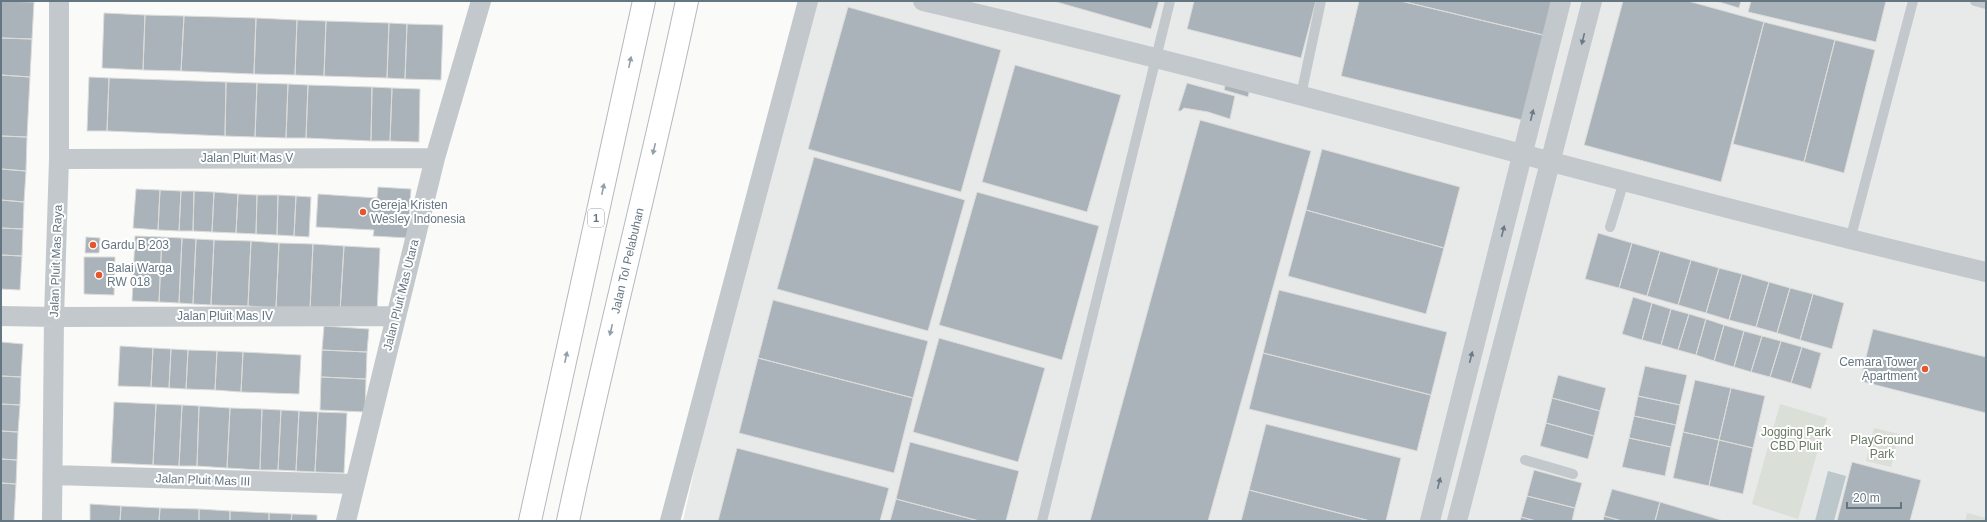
<svg xmlns="http://www.w3.org/2000/svg" width="1987" height="522" font-family="Arial,sans-serif">
<style>
.built{fill:#e8e9e9}
.green{fill:#dadfd7}
.water{fill:#bbc7cb}
.building{fill:#aab3b9;stroke:#dcdcda}
.lines{fill:none;stroke-linecap:round;stroke-linejoin:round}
.motorway-casing{stroke:#b4b9bd;stroke-width:24}
.service{stroke:#c3c8cc;stroke-width:10}
.minor{stroke:#c3c8cc;stroke-width:20}
.motorway{stroke:#fff;stroke-width:22}
.oneway{fill:#6a7a87}
.oneway2{fill:#939fa8}
.poi-dot{fill:#e4572e;stroke:#fff;stroke-width:1.5}
.labels{text-anchor:middle;dominant-baseline:central;stroke-width:4;stroke-linejoin:round;paint-order:stroke}
.shield{fill:#fff;stroke:#939fa8;stroke-width:1}
.shield-label{font-size:11px;font-weight:bold;fill:#657683}
.street-label{font-size:12px;fill:#657683;stroke:#fff}
.poi-label{font-size:12px;fill:#657683;stroke:#fff;text-anchor:start}
.park-label{font-size:12px;fill:#687a64;stroke:#fff}
</style>
<rect width="100%" height="100%" fill="#fafaf8"/>
<path class="built" d="M800,1h1186v520h-1303z"/>
<path class="green" d="M1780,404l47,14 -29,101 -46,-15z
M1874,428l25,6 -8,33 -25,-6z
M1967,513l19,5v3h-21z"/>
<path class="water" d="M1828,471l18,5 -12,45h-19z"/>
<path class="building" d="M1,1l33,1 -2,37 -31,-1z
M1053,1h106l-8,28z
M1194,1h122l-15,57 -114,-29z
M1359,1h42l146,35 -21,85 -185,-45z
M1401,1h154l-8,35z
M1623,1h65l76,21 -43,160 -137,-37z
M1716,1h25l-2,7z
M1751,1h135l-10,41 -128,-30z
M848,7l153,43 -40,142 -153,-43z
M104,13l41,2 -2,55 -41,-2z
M145,15l39,1 -3,55 -38,-1z
M184,16l72,2 -2,56 -73,-3z
M256,18l41,2 -2,55 -41,-1z
M297,20l29,1 -2,55 -29,-1z
M326,21l63,2 -2,55 -63,-2z
M1764,22l71,18 -31,122 -71,-18z
M389,23l18,1 -2,55 -18,-1z
M407,24l36,1 -2,55 -36,-1z
M1,38l31,1 -2,38 -29,-2z
M1835,40l40,10 -31,123 -40,-11z
M1015,65l106,30 -34,117 -105,-30z
M1,75l29,2 -3,60 -26,-1z
M89,77l20,1 -2,53h-20z
M109,78l117,4 -1,54 -118,-5z
M226,82l31,1 -2,54 -30,-1z
M1226,82l24,7 -2,8 -24,-7z
M257,83l31,1 -2,54 -31,-1z
M1187,83l48,13 -5,23 -22,-7 -24,-4 -3,3h-3z
M288,84l20,1 -2,53h-20z
M308,85l64,2 -1,54 -65,-3z
M372,87l20,1 -2,53h-19z
M392,88l28,1 -1,53 -29,-1z
M1200,120l111,31 -103,370h-118z
M1,136l26,1 -1,34 -25,-2z
M1322,149l138,38 -16,61 -138,-38z
M814,157l151,43 -37,131 -151,-42z
M1,169l25,2 -2,31 -23,-2z
M378,187l33,2 -3,49 -35,-2 1,-6 -58,-3 2,-33 59,4z
M136,189l24,1 -2,40 -25,-2z
M160,190l21,1 -2,40 -21,-1z
M181,191h13l-1,40h-14z
M194,191l20,1 -2,40 -19,-1z
M214,192l24,2 -2,39 -24,-1z
M977,192l122,34 -37,134 -123,-35z
M238,194l19,1 -1,39 -20,-1z
M257,195h21l-1,40 -21,-1z
M278,195l18,1 -2,40 -17,-1z
M296,196l15,1 -2,40 -15,-1z
M1,200l23,2 -1,27 -22,-1z
M1306,210l138,38 -18,66 -138,-38z
M1,228l22,1 -1,27 -21,-1z
M1598,233l34,10 -13,45 -34,-9z
M135,236l27,1 -3,65 -27,-1z
M86,237l14,1 -1,15h-14z
M162,237l20,1 -3,65 -20,-1z
M182,238l14,1 -3,65 -14,-1z
M196,239l18,1 -3,65 -18,-1z
M214,240l37,1 -3,65 -37,-1z
M251,241l28,2 -3,65 -28,-2z
M279,243l34,1 -3,65 -34,-1z
M1632,243l28,8 -13,45 -28,-8z
M313,244l31,2 -4,65 -30,-2z
M344,246l36,2 -3,65 -37,-2z
M1660,251l31,9 -13,45 -31,-9z
M1,255l21,1 -2,34 -19,-1z
M84,257h31l-1,38 -30,-1z
M1691,260l28,8 -13,45 -28,-8z
M1719,268l23,6 -13,46 -23,-7z
M1742,274l27,8 -13,45 -27,-7z
M1769,282l21,6 -13,45 -21,-6z
M1790,288l23,6 -13,46 -23,-7z
M1279,290l168,42 -16,63 -168,-42z
M1813,294l31,9 -12,46 -32,-9z
M1633,297l19,6 -10,37 -20,-6z
M773,300l155,41 -15,57 -155,-40z
M1652,303l19,6 -10,36 -19,-5z
M1671,309l18,5 -11,36 -17,-5z
M1689,314l17,5 -10,36 -18,-5z
M1706,319l18,6 -10,36 -18,-6z
M1724,325l20,6 -10,36 -20,-6z
M324,326l45,3 -2,23 -45,-2z
M1873,329l113,28v56l-126,-32z
M1744,331l18,5 -11,36 -17,-5z
M1762,336l19,5 -11,36 -19,-5z
M939,338l106,30 -27,94 -105,-30z
M1781,341l21,6 -11,36 -21,-6z
M1,342l22,2 -2,33 -20,-1z
M120,346l33,2 -2,39 -33,-1z
M1802,347l19,6 -10,36 -20,-6z
M153,348l18,1 -2,39 -18,-1z
M171,349l17,1 -2,39 -17,-1z
M188,350l29,1 -2,39 -29,-1z
M322,350l45,2 -1,27 -45,-2z
M217,351l26,1 -2,40 -26,-2z
M243,352l58,3 -2,39 -58,-2z
M1263,353l168,42 -14,56 -168,-42z
M758,358l155,40 -19,75 -155,-40z
M1645,366l42,9 -7,30 -42,-9z
M1558,375l48,13 -6,23 -48,-13z
M1,376l20,1 -1,28 -19,-1z
M321,377l45,2 -1,33 -45,-2z
M1695,380l36,8 -12,52 -36,-8z
M1731,388l34,8 -12,52 -34,-8z
M1638,396l42,9 -4,20 -42,-9z
M1552,398l48,13 -6,25 -48,-13z
M114,402l42,2 -3,61 -42,-2z
M1,404l19,1 -2,27 -17,-1z
M156,404l26,1 -3,61 -26,-1z
M182,405l17,1 -2,60h-18z
M199,406l31,2 -3,60 -30,-2z
M230,408l32,1 -2,61 -33,-2z
M262,409l19,1 -3,60h-18z
M281,410l18,1 -3,60 -18,-1z
M299,411l19,1 -3,60 -19,-1z
M318,412l29,1 -3,60 -29,-1z
M1634,416l42,9 -5,22 -42,-9z
M1546,423l48,13 -6,23 -48,-13z
M1266,424l135,34 -15,63h-16l-121,-31z
M1,431l17,1 -1,28 -16,-1z
M1683,432l36,8 -10,46 -36,-8z
M1629,438l42,9 -6,29 -43,-9z
M1719,440l34,8 -10,46 -34,-8z
M910,442l109,29 -13,50h-27l-83,-22z
M737,448l152,40 -9,33h-162z
M1,459l16,1 -1,24 -15,-1z
M1852,462l69,18 -11,41h-73z
M1534,470l48,13 -7,25 -48,-12z
M1,483l15,1 -2,37h-13z
M1612,489l48,13 -5,19h-33l-18,-5z
M1249,490l121,31h-129z
M1527,496l48,12 -3,13h-36l-15,-4z
M896,499l83,22h-89z
M1660,502l64,19h-69z
M90,504l31,2 -1,15h-30z
M121,506l39,2 -1,13h-39z
M160,508l39,1v12h-40z
M199,509l31,2v10h-31z
M230,511l39,2v8h-39z
M269,513l23,1 -1,7h-22z
M292,514l25,1v6h-26z
M1604,516l18,5h-19z
M1521,517l15,4h-16z"/>
<g class="lines">
<defs>
<g id="motorway">
<path d="M530,521l114,-520"/>
<path id="s1" d="M568,521c37,-174 82,-346 119,-520"/>
</g>
</defs>
<use href="#motorway" class="motorway-casing"/>
<path class="service" d="M1975,1l11,3
M1301,95l20,-94
M1610,227l14,-46
M1850,240l63,-239
M1525,460l48,14
M1042,521l128,-520"/>
<path class="minor" d="M923,1c356,83 707,187 1063,271
M59,159l376,-1
M1,316l53,1 342,-1
M53,475l301,9
M52,521l2,-204 5,-158v-158
M346,521l89,-363 46,-157
M670,521l138,-520
M1430,521l131,-520
M1457,521l135,-520"/>
<use href="#motorway" class="motorway"/>
</g>
<defs><path id="oneway-solid" d="M-6-.8H1V-3.2L6.5 0L1 3.2V.8H-6Z"/></defs>
<g class="oneway">
<use href="#oneway-solid" transform="translate(1583 39) rotate(104)"/>
<use href="#oneway-solid" transform="translate(1532 115) rotate(-76)"/>
<use href="#oneway-solid" transform="translate(1503 231) rotate(-76)"/>
<use href="#oneway-solid" transform="translate(1471 357) rotate(-76)"/>
<use href="#oneway-solid" transform="translate(1439 483) rotate(-76)"/>
</g>
<g class="oneway2">
<use href="#oneway-solid" transform="translate(630 62) rotate(-78)"/>
<use href="#oneway-solid" transform="translate(654 149) rotate(103)"/>
<use href="#oneway-solid" transform="translate(603 189) rotate(-78)"/>
<use href="#oneway-solid" transform="translate(611 330) rotate(103)"/>
<use href="#oneway-solid" transform="translate(566 357) rotate(-78)"/>
</g>
<g class="poi-dot">
<circle cx="363" cy="212" r="4"/>
<circle cx="93" cy="245" r="4"/>
<circle cx="99" cy="275" r="4"/>
<circle cx="1925" cy="369" r="4"/>
</g>
<g class="labels">
<rect class="shield" x="588" y="209" width="16" height="18" rx="3"/>
<g class="shield-label">
<text x="596" y="218">1</text>
</g>
<g class="street-label">
<text x="247" y="158">Jalan Pluit Mas V</text>
<text transform="translate(56 261) rotate(-88)">Jalan Pluit Mas Raya</text>
<text stroke="none"><textPath href="#s1" startOffset="267">Jalan Tol Pelabuhan</textPath></text>
<text transform="translate(401 295) rotate(-76)">Jalan Pluit Mas Utara</text>
<text x="225" y="316">Jalan Pluit Mas IV</text>
<text transform="translate(203 480) rotate(2)">Jalan Pluit Mas III</text>
</g>
<g class="poi-label">
<text x="371" y="205">Gereja Kristen<tspan x="371" dy="14">Wesley Indonesia</tspan></text>
<text x="101" y="245">Gardu B 203</text>
<text x="107" y="268">Balai Warga<tspan x="107" dy="14">RW 018</tspan></text>
<text x="1917" y="362" text-anchor="end">Cemara Tower<tspan x="1917" dy="14">Apartment</tspan></text>
</g>
<g class="park-label">
<text x="1796" y="432">Jogging Park<tspan x="1796" dy="14">CBD Pluit</tspan></text>
<text x="1882" y="440">PlayGround<tspan x="1882" dy="14">Park</tspan></text>
</g>
</g>
<rect width="1987" height="522" fill="none" stroke="#657683" stroke-width="4"/>
<path d="M1847 502v6h54v-6" fill="none" stroke="#657683" stroke-width="2"/>
<text x="1853" y="502" font-size="12" fill="#657683" stroke="#ffffff" stroke-width="3" paint-order="stroke">20 m</text>
</svg>
